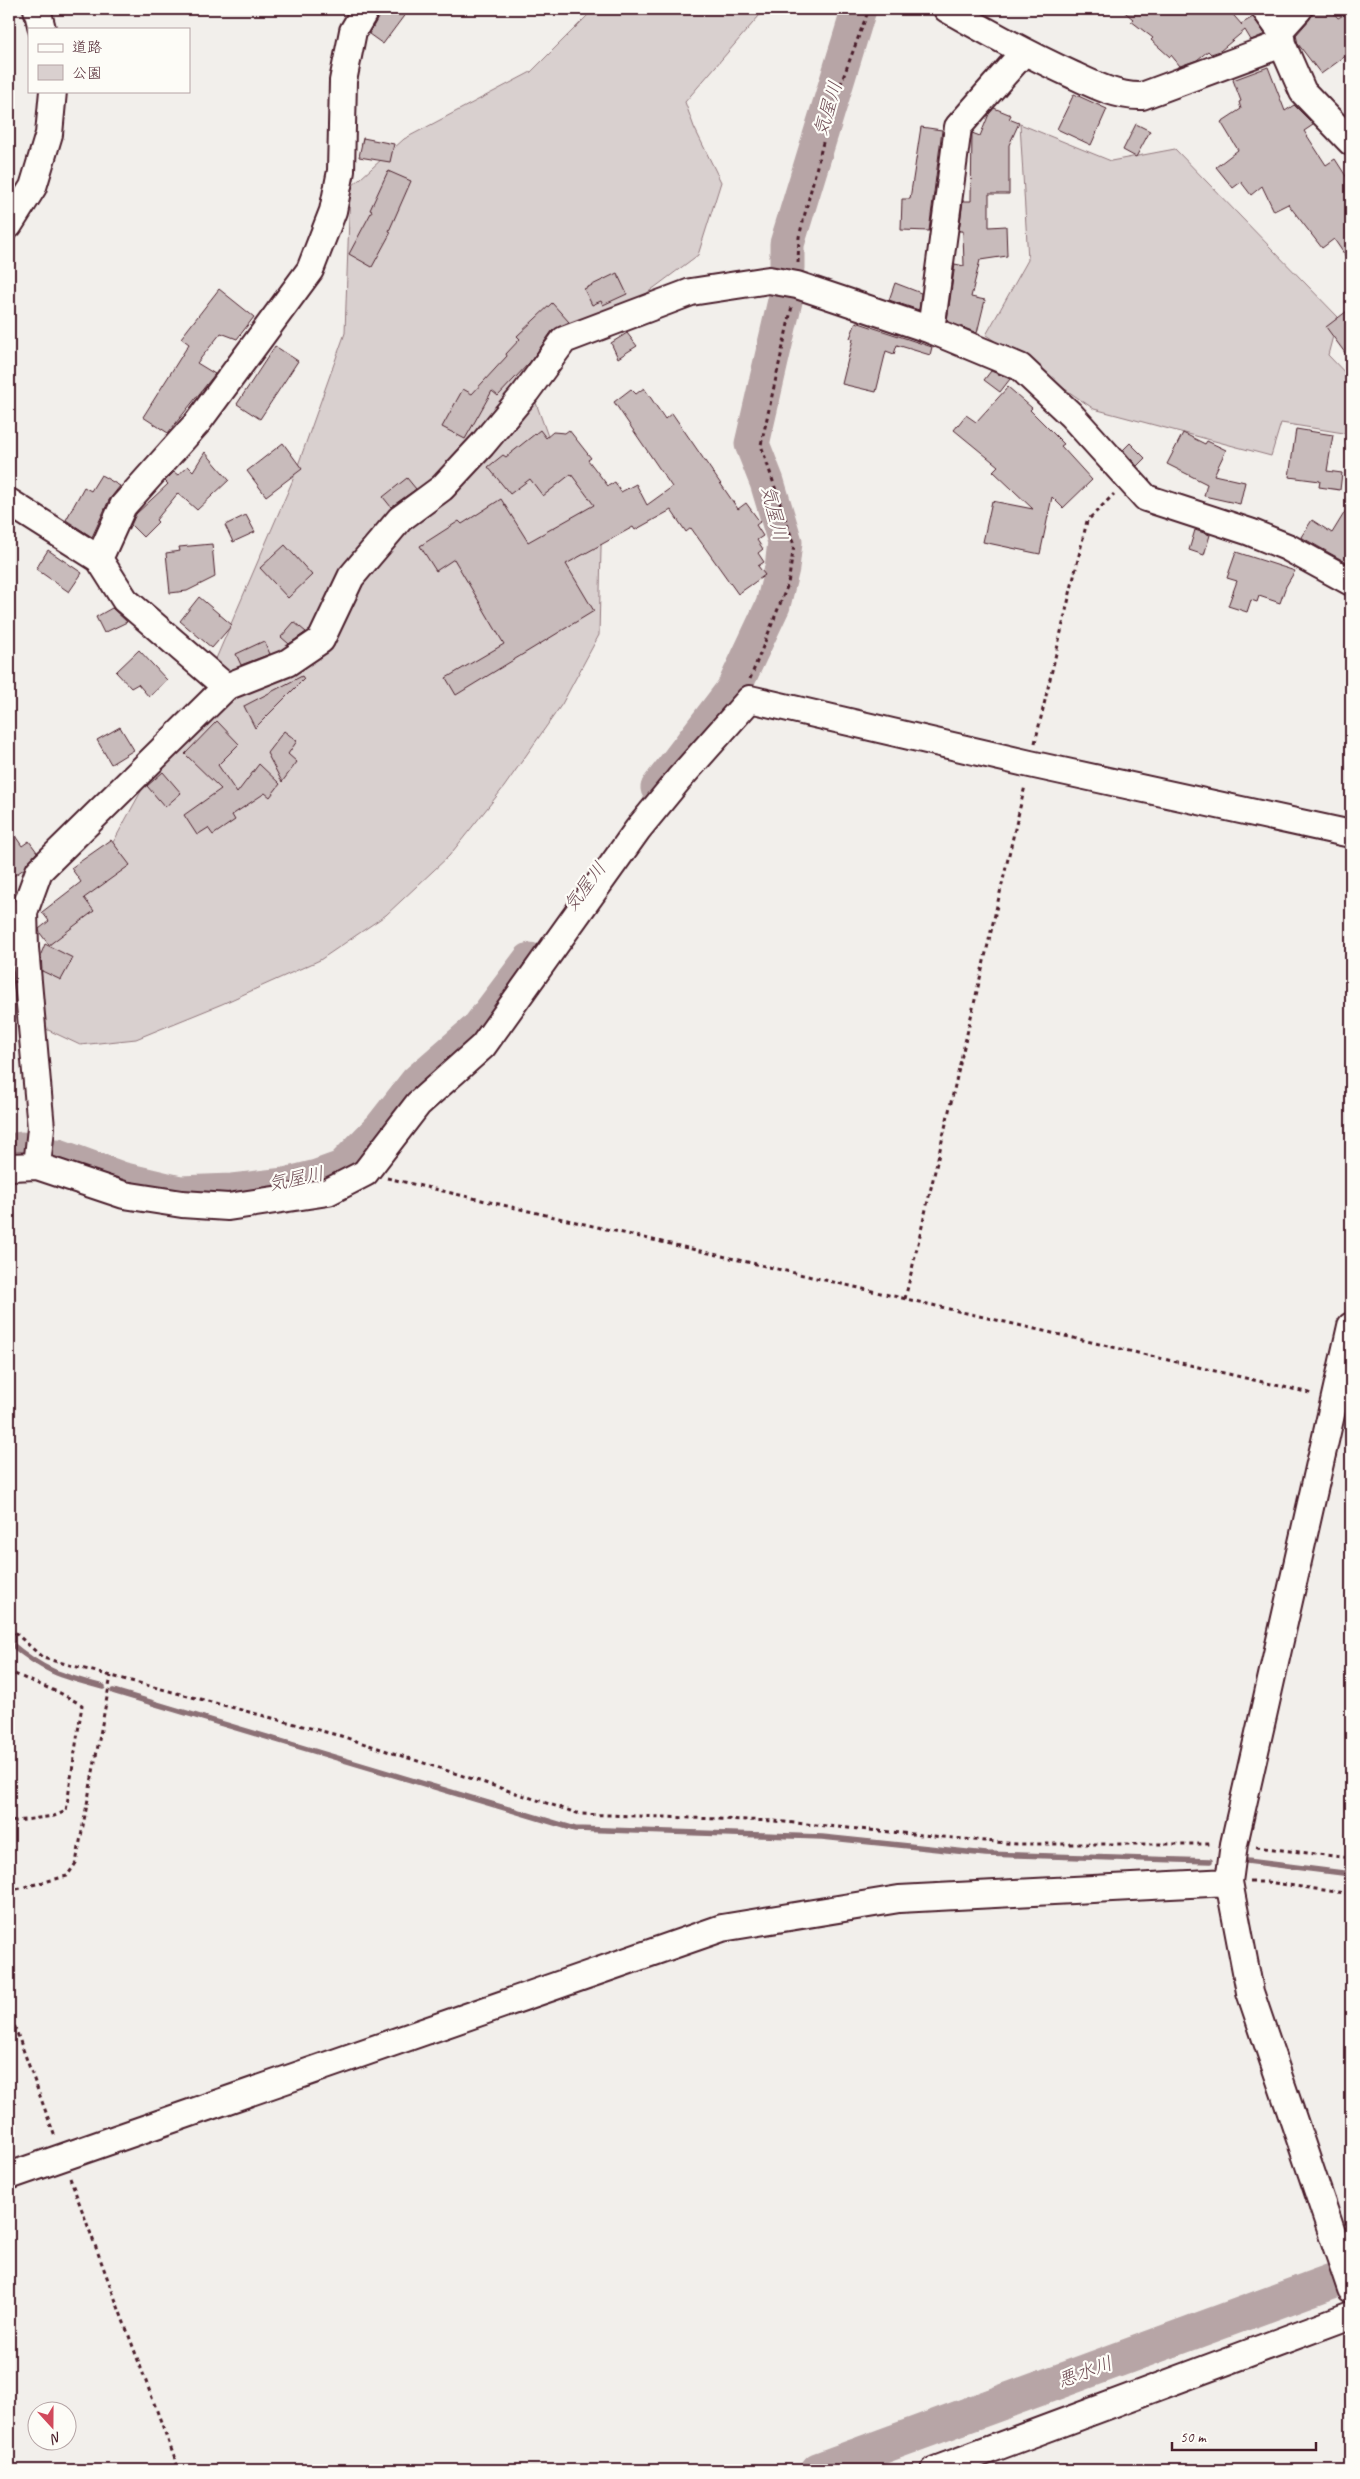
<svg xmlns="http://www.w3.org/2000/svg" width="1360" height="2479" font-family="Caveat,'Klee One',sans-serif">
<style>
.green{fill:#d9d0cf;stroke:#92787d}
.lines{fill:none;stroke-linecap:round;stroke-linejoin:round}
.stream{stroke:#8b6f75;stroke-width:5.5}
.river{stroke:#b7a5a6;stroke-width:35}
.building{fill:#c8bbbb;stroke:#4a1f2b}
.minor-casing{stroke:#4a1f2b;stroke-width:30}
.path{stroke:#4a1f2b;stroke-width:3;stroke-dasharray:4 4;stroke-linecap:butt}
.minor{stroke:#fdfcf7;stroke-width:26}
.labels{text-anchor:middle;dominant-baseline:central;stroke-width:4.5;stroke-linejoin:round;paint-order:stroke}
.water-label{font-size:19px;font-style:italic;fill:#704e56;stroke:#fdfcf7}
</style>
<rect width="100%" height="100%" fill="#f2efeb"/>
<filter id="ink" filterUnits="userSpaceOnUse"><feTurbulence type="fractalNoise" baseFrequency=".02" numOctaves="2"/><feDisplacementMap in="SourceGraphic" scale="10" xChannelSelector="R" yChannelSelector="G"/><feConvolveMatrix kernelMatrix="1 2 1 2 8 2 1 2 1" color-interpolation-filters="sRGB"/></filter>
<g filter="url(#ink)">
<path class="green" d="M594,9h171l-80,93 9,25 27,55 -23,73 -130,97 -33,48 16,45 51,60 -3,130 -37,69 -58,83 -55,69 -63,59 -66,45 -98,44 -86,35 -56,6 -36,-17 -15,-43 34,-65 52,-81 36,-66 52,-84 89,-207 53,-149 5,-145 54,-49 127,-67z
M1020,124l91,37 64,-12 163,168 -10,38 23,24 -1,55 -69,-11 -10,33 -177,-47 -108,-74 42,-75z"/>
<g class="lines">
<path class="stream" d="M9,1642c34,29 52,34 94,45
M113,1691l462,138 247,8 164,17 224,7
M1247,1861l104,13"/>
<path class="river" d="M787,268v-24l72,-235
M658,788l75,-98 40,-85 9,-37 3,-26 -18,-60 -15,-38 35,-152
M9,1151l13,-2
M58,1156l63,23 59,14 52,-2 53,-6 32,-8 25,-9 39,-40 36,-46 61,-53 52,-69
M818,2470l533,-196"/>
</g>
<path class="building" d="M383,9h26l-26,35 -14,-10z
M1121,9h107l14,16 -1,-1 12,-7 12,17 -14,6 -6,-10 -25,21 -9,3 -3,-3 -11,9 -17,6 -9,-11 -1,2 -19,-17 2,-2 -22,-17 2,-2z
M1314,9h16l8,9 13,-7v41l-30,22 -23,-30 -2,-9 14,-16z
M1268,67l17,44 9,-6 17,17 2,3 -9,6 22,34 9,-6 16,25v80l-17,-25 -12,9 -34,-44 -14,7 -12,-25 -11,9 -10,-13 -8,6 -17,-21 22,-17 -17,-28 20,-13 -2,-7 2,-1 -8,-21z
M1074,94l33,15 -16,36 -34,-16z
M994,108l17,7 -2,4 10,4 -10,22v49h-20v33l17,-1 1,30 -27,4 -9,37 14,3 -8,33 -30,-12 8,-57 9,2 -1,-35h-4l4,-30h8l1,-68 8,3 9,-22z
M1136,124l14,7 -14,26 -13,-7z
M921,127l21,3 -13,101 -28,-1 1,-31h8z
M363,138l31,6 -4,18 -31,-5z
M388,171l23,10 -22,50 2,1 -19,35 -23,-13 23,-43 -2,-1z
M617,273l10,21 -24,11 -2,-4 -9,4 -8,-16z
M895,283l26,10 -2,17 -30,-10z
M219,289l35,28 -17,22 -16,-6 -24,30 18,11 -47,59 -25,-16 46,-73 -8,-6z
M552,303l17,19 -17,9 -22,31 -32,34 -6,-5 -27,48 -23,-12 21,-38 9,5 35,-38 -1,-2 14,-15 -3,-3z
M1351,308v53l-25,-34z
M856,322l76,25 -2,8 -33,-10 -3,9 -8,-3 -10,41 -34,-8 11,-45 -3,-1z
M627,333l10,13 -19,12 -7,-15z
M275,346l23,15 -38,58 -23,-15z
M991,371l19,8 -10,13 -16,-12z
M1008,387l24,21 -2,2 34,34 -3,2 31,34 -29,28 -11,-11 -12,57 -57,-12 9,-41 41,8 -40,-38 5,-5 -44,-36 12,-15 10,7z
M644,388l21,31 7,-6 66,96 8,-6 14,19 -4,3 7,11 -6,4 6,9 -5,4 6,9 -6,4 7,9 -27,19 -47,-66 -5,4 -15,-22 -36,20 -2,-3 -67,37 28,47 -138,84 -10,-17 58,-34 -50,-85 -18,12 -16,-25 39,-25 3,3 39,-25 27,43 66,-37 -23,-31 -28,22 -13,-17 -20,15 -22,-27 15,-12 3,2 34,-27 6,8 7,-6 12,1 4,-3 22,28 -3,2 20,26 7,-4 6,10 15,-8 11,21 25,-18 -58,-85 17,-13 5,5z
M1296,429l37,6 -6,36 15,2 -2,17 -21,-3 1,-6 -31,-4z
M1183,433l22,11 2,-3 19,9 -12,25 31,7 -5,22 -36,-8 3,-12 -40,-20z
M283,443l19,26 -36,27 -19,-25z
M1130,443l15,15 -8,8 -14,-16z
M205,452l24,28 -32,30 -19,-17 -22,27 2,2 -15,15 -12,-12 5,-11 32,-30 -3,-3 9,-9 4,3 10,-9 5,5z
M101,475l19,11 -11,14 -17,37 -26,-17 18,-33 7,4z
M407,478l9,11 -25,18 -8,-10z
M1351,502v63l-50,-28 11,-17 20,13z
M246,515l9,17 -22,10 -8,-17z
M1195,530l15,5 -6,20 -15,-5z
M212,544l3,33 -28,14 -17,2 -4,-40 14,-2 -1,-4z
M285,545l27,30 -24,23 -28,-30z
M48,550l34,23 -13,19 -33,-23z
M1236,552l59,19 -9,15 -6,17 -21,-7 -2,6 -6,-2 -4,12 -19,-6 9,-25 -10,-3z
M199,597l33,28 -20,23 -32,-27z
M112,608l15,14 -23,11 -8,-16z
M294,622l12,10 -17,12 -8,-7z
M264,641l6,13 -29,11 -5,-11z
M139,650l28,30 -18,17 -11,-13 -7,4 -15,-16z
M302,676l2,3 -49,49 -11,-22z
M217,721l22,23 -21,21 19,28 22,-29 21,20 -10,13 -5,-4 -33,22 3,5 -22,15 -5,-7 -11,7 -13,-20 37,-26 -36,-35z
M120,727l14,23 -23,14 -14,-24z
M284,731l13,10 -9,13 9,8 -15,20 -15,-29z
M163,772l18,21 -16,14 -18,-21z
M9,827l13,19 7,-5 8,11 -13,17 -15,10z
M111,840l19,25 -46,33 10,13 -45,34 -9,-12 -1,-4 10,-8 -7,-9 39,-30 -10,-14z
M45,944l28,14 -12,22 -19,-9 -1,-17z"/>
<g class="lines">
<defs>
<path id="minor" d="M37,9l5,20
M947,9c42,24 82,46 126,66 21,10 45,22 69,21l140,-52
M1265,9l15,21
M1299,9l-19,21 2,14 21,48 48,50
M9,225l24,-38 16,-53 4,-43
M931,330l27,-203 65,-74
M9,502l90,57 26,41 101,87
M99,559l24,-53 75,-84 112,-152 23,-59 8,-40 2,-90 10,-50 13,-22
M37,1166l4,-38 -16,-180 -1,-36 15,-41 187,-184 61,-24 34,-23 30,-63 49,-58 42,-31 40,-43 44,-53 38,-52 127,-48 78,-12 28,5 134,45 89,37 51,48 75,83 104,34 37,15 64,35
M9,1167l28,-1 87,29 58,9 46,3 100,-15 37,-19 53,-69 65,-58 155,-217 41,-50 71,-80 280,65 321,70
M1229,1882l21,110 101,297
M9,2176l713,-248 177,-29 330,-17 5,-38 117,-518
M935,2470l416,-155"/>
</defs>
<use href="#minor" class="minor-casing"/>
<path class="path" d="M798,263l1,-26 33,-130 37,-98
M750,679l38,-95 6,-39 -33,-100 31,-139
M1035,743l52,-222 27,-27
M387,1178l927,216
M905,1299l120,-513
M9,1627l34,31 298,78 239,78 194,7 243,23h196
M9,1669l3,4 48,20 22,12 -16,106 -12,5 -45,6
M1256,1847l95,11
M1250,1882h17l84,12
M9,1891l58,-15 9,-13 35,-187
M9,2011l46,126
M70,2178l109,292"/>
<use href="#minor" class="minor"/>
</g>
</g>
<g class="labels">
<g class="water-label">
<text transform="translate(828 109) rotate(-73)">気屋川</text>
<text transform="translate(774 513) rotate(76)">気屋川</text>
<text transform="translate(585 887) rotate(-53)">気屋川</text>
<text transform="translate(296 1179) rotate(-12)">気屋川</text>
<text transform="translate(1085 2372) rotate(-20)">悪水川</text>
</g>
</g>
<rect width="1360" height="2479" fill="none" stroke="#fdfcf7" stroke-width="30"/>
<rect x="15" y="15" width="1330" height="2449" fill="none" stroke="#4a1f2b" stroke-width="2" filter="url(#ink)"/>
<rect x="28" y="28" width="162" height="65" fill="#fdfcf7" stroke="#b5a4a5"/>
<rect x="38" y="44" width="25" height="8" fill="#fdfcf7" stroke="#b5a4a5"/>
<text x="72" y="52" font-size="15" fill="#4a1f2b">道路</text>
<rect x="38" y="65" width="25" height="15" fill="#d9d0cf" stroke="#b5a4a5"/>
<text x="72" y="78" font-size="15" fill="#4a1f2b">公園</text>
<g transform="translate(52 2426) rotate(159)"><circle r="24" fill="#fdfcf7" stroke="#b5a4a5"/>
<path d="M0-4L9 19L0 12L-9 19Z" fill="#d1495b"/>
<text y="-8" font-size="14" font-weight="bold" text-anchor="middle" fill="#4a1f2b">N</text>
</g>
<path d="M1172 2442v8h144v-8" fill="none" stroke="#4a1f2b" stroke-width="2.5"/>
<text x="1180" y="2442" font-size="15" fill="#4a1f2b" stroke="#fdfcf7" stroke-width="4" paint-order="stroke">50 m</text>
</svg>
